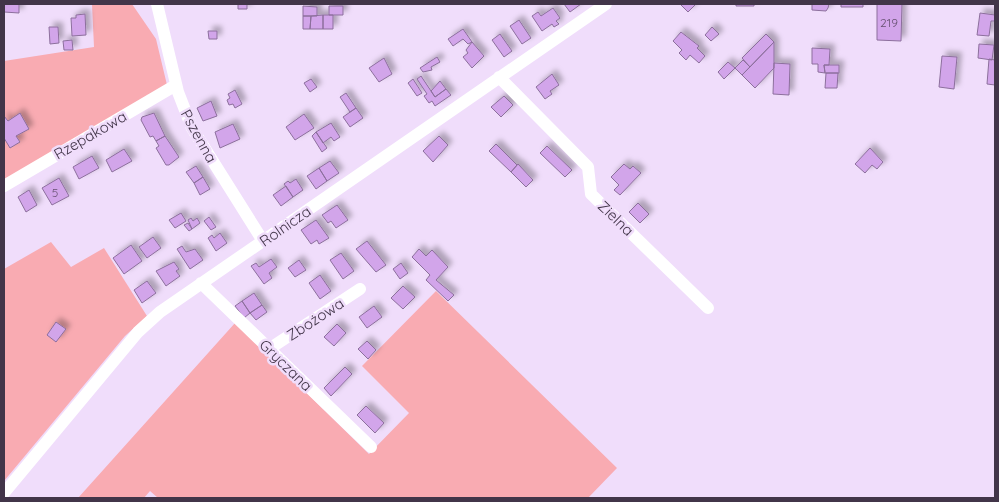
<svg xmlns="http://www.w3.org/2000/svg" width="999" height="502" font-family="Quicksand,sans-serif">
<style>
.green{fill:#f9abb2}
.building{fill:#d2a5ea;stroke:#8c6f9c;filter:url(#shadow)}
.lines{fill:none;stroke-linecap:round;stroke-linejoin:round}
.minor{stroke:#fff;stroke-width:12}
.labels{text-anchor:middle;dominant-baseline:central;stroke-width:5;stroke-linejoin:round;paint-order:stroke}
.number-label{font-size:12px;fill:#665171}
.street-label{font-size:15px;fill:#423549;stroke:#f0ddfb}
</style>
<defs>
<filter id="shadow"><feDropShadow dx="4.5" dy="-4.5" stdDeviation="2.5" flood-color="#0004"/></filter>
</defs>
<rect width="100%" height="100%" fill="#f0ddfb"/>
<path class="green" d="M92,4h40l24,35 11,46 -163,95v-119l90,-14z
M51,242l20,25 33,-19 43,68 -22,20 -121,145v-212z
M436,291l181,177 -29,30h-430l-8,-7 -6,7h-66l157,-175 134,131 40,-41 -47,-47z"/>
<path class="building" d="M4,4h15v9l-15,-1z
M238,4h9v5h-9z
M564,4h17l-11,8z
M680,4h16l-8,8z
M736,4h18v2h-18z
M812,4h17l-1,4 -2,3 -14,-1z
M841,4h22v3h-22z
M877,4h25l-1,37 -24,-1z
M303,6l14,1v9h-14z
M329,6h14v9h-14z
M553,8l7,10 -4,3 3,3 -5,3 -2,-3 -10,7 -10,-15 6,-4 3,4z
M980,13l15,2v6h-4l-2,15 -12,-1z
M85,14l1,21 -14,1 -1,-18h5v-3z
M323,15h10v14h-10z
M323,15v14h-13l1,-13z
M303,16h8l-1,13h-7z
M519,20l12,18 -9,6 -12,-18z
M49,27h9l1,16 -9,1z
M712,27l7,7 -8,7 -6,-6z
M463,29l9,13 -4,2 -5,-5 -10,7 -5,-7z
M208,31h9v8h-8z
M681,32l18,14 -2,2 8,8 -6,7 -9,-8 -4,5 -7,-7 3,-3 -9,-9z
M500,34l12,17 -8,6 -12,-17z
M766,34l8,8 -24,25 -8,-9z
M72,40l1,10h-9l-1,-9z
M472,42l12,14 -12,12 -9,-11 5,-4 -2,-3z
M774,42v26l-19,20 -13,-13z
M979,44l15,1 -2,15 -14,-2z
M812,48l18,1 -1,16h-5l1,8 -7,-1v-8h-6z
M942,56l15,1 -3,32 -15,-2z
M437,57l3,5 -9,5 1,3 -9,2 -3,-4z
M384,58l8,16 -13,8 -10,-14z
M989,59l6,1v25l-8,-1z
M743,60l7,7 -8,8 -7,-7z
M728,62l7,6 -11,11 -6,-7z
M774,63l16,1 -1,31 -16,-1z
M824,65h15v8h-14z
M826,73h12l-1,15h-12z
M552,74l7,11 -9,6 2,3 -7,5 -9,-12z
M421,76l14,21 11,-8 5,6 -16,11 -3,-5 -3,2 -5,-7 3,-2 -10,-15z
M311,79l6,8 -7,5 -6,-9z
M413,79l9,14 -5,3 -9,-13z
M440,81l6,8 -11,8 -4,-6z
M235,90l7,14 -7,4 -2,-4 -4,1 -2,-5 3,-2 -2,-4z
M346,93l10,15 -6,4 -10,-15z
M504,96l9,9 -12,12 -10,-10z
M211,101l6,15 -14,5 -6,-13z
M356,108l7,10 -13,9 -7,-10z
M20,113l9,16 -13,7 4,6 -10,6 -6,-10v-22l4,5z
M154,113l11,23 -9,5 -3,-5 -3,1 -9,-17 1,-3z
M304,114l10,14 -19,12 -9,-13z
M331,123l9,14 -6,4 -3,-4 -8,6 -7,-11z
M233,124l7,15 -20,9 -5,-16z
M316,132l11,16 -5,4 -10,-16z
M165,136l14,21 -10,8h-3l-10,-17 3,-2 -3,-5z
M439,136l9,9 -15,17 -10,-11z
M496,144l21,21 -6,7 -22,-21z
M547,146l25,24 -7,7 -25,-24z
M870,148l13,14 -6,7 -5,-4 -7,8 -10,-9z
M124,149l8,12 -20,11 -6,-12z
M92,156l7,12 -20,11 -6,-12z
M330,161l9,12 -12,8 -8,-13z
M518,164l15,16 -7,7 -15,-15z
M624,164l6,5 3,-3 8,7 -21,22 -6,-5 5,-5 -8,-8z
M196,166l7,11 -9,6 -8,-11z
M319,168l8,13 -11,8 -9,-13z
M203,177l7,12 -10,6 -6,-12z
M59,178l10,18 -17,9 -10,-17z
M296,179l7,11 -10,7 -9,-13 4,-3 2,2z
M286,186l7,11 -12,9 -8,-11z
M29,190l8,15 -11,7 -8,-15z
M638,203l11,11 -9,9 -11,-11z
M337,205l11,15 -12,8 -5,-7 -3,2 -6,-8z
M181,213l5,8 -11,7 -6,-8z
M209,217l7,10 -5,3 -7,-9z
M191,218l2,3 4,-3 3,5 -8,6 -4,-9z
M316,220l13,18 -10,6 -2,-4 -6,4 -10,-14z
M188,223l4,6 -3,2 -5,-6z
M220,233l7,10 -11,8 -8,-13 4,-3 2,3z
M153,237l8,11 -14,10 -8,-11z
M367,241l19,24 -10,7 -20,-23z
M131,245l11,16 -18,13 -11,-16z
M182,246l4,6 9,-3 8,11 -13,9 -13,-20z
M419,249l7,7 6,-6 16,17 -12,13 18,15 -6,6 -22,-21 4,-5 -18,-18z
M341,253l13,18 -11,8 -13,-19z
M271,259l6,8 -8,6 3,5 -8,6 -13,-18 5,-3 3,4z
M299,260l7,10 -11,7 -7,-9z
M174,262l5,7 -3,2 4,5 -14,10 -10,-15z
M401,263l7,10 -8,6 -7,-10z
M320,275l11,16 -11,8 -11,-16z
M147,281l9,12 -14,10 -8,-13z
M403,286l12,11 -12,12 -12,-11z
M254,293l8,12 -12,8 -8,-12z
M242,301l8,12 -6,5 -9,-12z
M262,305l5,7 -11,8 -6,-7z
M374,306l8,11 -15,11 -8,-11z
M56,322l10,7 -10,13 -9,-7z
M337,324l9,9 -12,13 -10,-9z
M367,341l9,9 -8,9 -10,-10z
M345,367l7,7 -21,22 -7,-8z
M366,406l18,17 -9,10 -18,-18z"/>
<g class="lines">
<path class="minor" d="M157,4l21,88 14,36 71,113
M499,77l89,90 3,27 117,114
M4,186l172,-101
M201,283l170,164
M269,349l91,-60
M4,493l134,-161 22,-20 446,-308"/>
</g>
<g class="labels">
<g class="number-label">
<text x="889" y="22">219</text>
<text x="55" y="192">5</text>
</g>
<g class="street-label">
<text transform="translate(90 135) rotate(-30)">Rzepakowa</text>
<text transform="translate(199 136) rotate(61)">Pszenna</text>
<text transform="translate(616 218) rotate(44)">Zielna</text>
<text transform="translate(285 226) rotate(-35)">Rolnicza</text>
<text transform="translate(315 319) rotate(-33)">Zbożowa</text>
<text transform="translate(286 365) rotate(44)">Gryczana</text>
</g>
</g>
<rect width="999" height="502" fill="none" stroke="#423549" stroke-width="10"/>
</svg>
